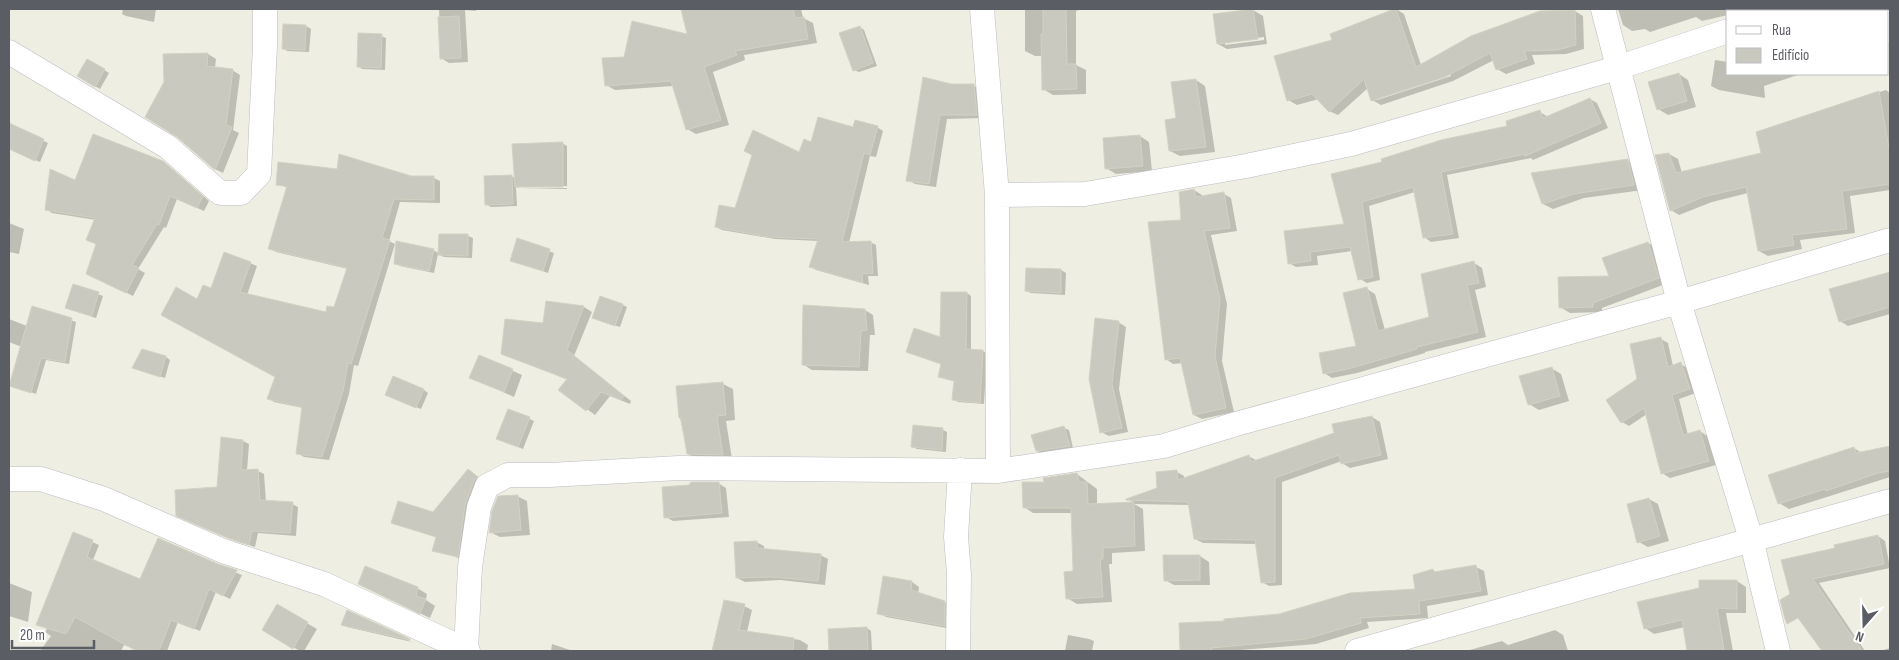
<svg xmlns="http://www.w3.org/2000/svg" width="1899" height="660" font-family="'Sofia Sans Condensed',sans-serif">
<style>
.shadow{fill:#0003;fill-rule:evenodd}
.building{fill:#c9c9c0;stroke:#d3d2c2}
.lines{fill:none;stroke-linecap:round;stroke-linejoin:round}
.minor-casing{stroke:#bbbcc2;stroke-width:25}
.minor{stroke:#fff;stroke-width:24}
</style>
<rect width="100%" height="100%" fill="#eeeee3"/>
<path class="shadow" d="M123,9h33l-2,13 -28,-6 -4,-2z
M439,9h37v2l-11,-1 3,52 -19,1 -8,-5z
M692,9h109l2,9 10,5 4,20 -73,12 1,5 -32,12 16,53 -33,9 -9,-5 -14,-43 -58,4 -9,-5 19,-27 63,-22 -5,-25z
M1025,9h58l-7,2v54l10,5v24l-33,1 -10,-6v-33h-8l-10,-5z
M1396,9l8,5 17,51 154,-54 8,5 1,33 -18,5 -34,1 3,9 -29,10 -9,-5 -3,-9 -41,21 -72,24 -9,-5 -4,-12 -30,27 -9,-4 -10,-12 -22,6 -9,-5 46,-60zM1450,74l1,2 -74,24v-2z
M1618,9h130l-20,2v4l-26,6 -6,-4 -46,15 -5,-3 -13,2 -9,-6z
M1253,10l10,6 4,28 -40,5 -9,-5zM1264,37v3l-39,5v-3z
M284,25l22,1 5,3 -2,23 -22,-1 -4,-3z
M860,27l4,3 13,36 -18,6 -5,-2z
M381,36l5,2 -1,32 -23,-1 -4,-3z
M208,54l8,5 -1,9 17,2 8,5 -7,55 6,3 -16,40 -8,-4 -50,-114z
M88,60l21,13 -9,16 -22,-13z
M1715,60l13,2v12h73l-37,12 1,12 -46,-8 -8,-4z
M1679,74l9,6 8,27 -28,8 -10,-6z
M1196,80l9,6 10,66 -35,4 -10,-5 8,-32z
M951,86h23l7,4 2,28 -36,1 -11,68 -21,-3 -7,-4z
M1886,90l4,3v97l-40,6 5,37 -55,7 2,9 -34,7 -9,-5 -11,-58 -36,9 -33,13 -8,-5 -2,-56 9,5 4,14 81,-19 -5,-22z
M1590,99l7,4 11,25 -75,32 -2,-2 -84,17 12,63 -28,4 -7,-5 -9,-45 -46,14 11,74 -13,3 -7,-4 -8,-28 -35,5 1,9 -22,2 -7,-4 56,-38 38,-62 126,-36 31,-15 8,5z
M9,125l39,18 -8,19 -31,-13z
M877,127l6,4 -7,26 -6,-1 -21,87 21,-1 6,3 2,31h-10l1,9 -53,-15 -5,-3 8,-26 -44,-2 -53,-9 -6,-3 95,-83 42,-15z
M1140,136l9,6 3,29 -36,3 -10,-6z
M562,143l5,3v40h-48v2l-3,-1 1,19 -26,1 -5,-3 25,-28 4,2z
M1627,160l10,6 6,24 -59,8 -31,11 -10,-5 -10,-30z
M162,162l7,4 40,35 -5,10 -27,-12 -11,29 -2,-1 -26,42 7,4 -12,23 -38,-19 2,-33 -9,-4 8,-20 -44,-7 -6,-4 30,-27z
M411,177l23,1 6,3v22l-40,-1 -11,39 6,3 -37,122 -4,-1 -5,29 -20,66 -25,-3 -7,-4 6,-45 -29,-6 -6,-4 9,-21 -79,-77 14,-11 13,-36 32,13 -10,29 80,18 8,-4 13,-40 -72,-17 -6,-4 18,-60 -11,-4z
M567,188v1h-48z
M1194,190l8,5v2l22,-3 7,4 6,33 -26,4 16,69 -5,57 12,51 -32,7 -8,-4 -11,-52 -10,1 -7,-5 17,-138z
M9,223l15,6 -5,25 -10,-2z
M468,236l5,2 -1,20 -28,-1 -6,-3 -4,19 -34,-7 -4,-3 37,-13 7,4z
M518,240l36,13 -6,20 -37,-13z
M1648,243l10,5 10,35 -66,25v4l-32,1 -10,-6 51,-30z
M1474,263l8,5 4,19 -11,3 11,47 -61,15v1l-68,20 -25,5 -8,-5 34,-26 9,-58 8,5 10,36 46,-12z
M1061,270l5,3 -1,22 -34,-2 -5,-2z
M1890,273v41l-42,12 -8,-5 -9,-31z
M74,285l29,11 -7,22 -25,-8z
M967,293l4,3v54l12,1 4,3 -3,50 -26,-2 -5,-3 3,-17 -17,-6 3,-12v-25z
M547,302l37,5 8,5 -18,44 57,45 -1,3 -20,-8 -15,19 -35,-26 8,-9 -66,-27 42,-28z
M623,305l4,2 -7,20 -22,-7z
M33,307l43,15 -7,42 -23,-4 -10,34 -25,-9 11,-38 -13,-5v-23l18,7z
M865,310l8,5 2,20h-5l-2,36 -56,-1 -8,-5z
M1118,322l8,5 -7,62 9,43 -19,4 -8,-4z
M1661,339l7,4 5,23 7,-2 8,4 8,25 -17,6 9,36 12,-4 7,5 9,29 -46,13 -8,-5 -15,-59 -18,12 -7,-4 17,-42z
M479,356l43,19 -8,22 -43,-20z
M166,357l4,3 -5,18 -32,-10z
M1551,368l10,6 8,27 -30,9 -10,-6z
M723,384l10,5 2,31 -9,1 6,38h-34l-10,-5 -8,-36z
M424,390l4,3 -7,16 -35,-14z
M509,410l25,11 -11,28 -21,-8z
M1372,417l8,5 8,37 -38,9 -8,-5v-2l-60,21v103l-13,1 -7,-4 -5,-38 -54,-1 -8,-4 -5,-34 -56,-1 9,5 2,42 -33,2v11h-3l3,38 -35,2 -10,-6 7,-26 -1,-59h-40l-9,-6 22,-24 31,-9 20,15v16l37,-2 -6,-4 30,-11 19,-16 7,4v3l64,-23 8,4 80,-26z
M1064,428l5,2 4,18 -31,5 -5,-2z
M943,430l4,2 -1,20 -29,-3 -5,-2z
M222,439l21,2 6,3 -2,27h11l6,3 2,28 26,2 6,3 -2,29 -38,-3 -3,14 -20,-6 -51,-22 34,-31z
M1854,448l8,5 28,-5v29l-101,32 -10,-6z
M473,473l8,7 -19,79 -28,-9 3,-13 -45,-14 42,-10z
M718,483l8,5 3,29 -56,4 -7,-4z
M517,496l10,5 3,34 -30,2 -10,-5z
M1649,499l9,5 11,37 -21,6 -9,-5z
M74,534l25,11 -6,15 48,20 76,-15 25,10 -12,24 -14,-7 -16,39 -22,-9 -11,29h-28l-15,-6 -3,6h-81l11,-15 -6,-4 2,-3 -9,-5z
M1878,536l7,5 5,27 -71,15 46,68h-25l-2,-7 -10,7 -8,-4 -29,-52 45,-46z
M756,542l8,4v4l56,5 8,4 -3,26 -45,-5 -35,2 -8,-4z
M1200,556l9,6 1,23h-36l-9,-5z
M1476,567l8,4 4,24 -61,11 1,12 -61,4 2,6 -53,16 -88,7h-46l-2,-27 46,-2 54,-7 137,-25 16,-20 4,3z
M1737,581l9,6v26h-20l7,38h-45l-3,-24 -31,7 -9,-6 55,-39z
M912,582l7,5 -1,7 26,8 8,4v23l-66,-12 -7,-4z
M9,583l23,9 -4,30 -19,-6z
M359,584l58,4 10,6 -1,6 9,6 -5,12z
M725,601l19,5 8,4 -5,22 53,8 8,5 -1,6h-94z
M277,606l40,23 -13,22h-4l-37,-21z
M348,612l64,30 -65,-15 -4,-2z
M867,628l4,3 1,20 -42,-1z
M1555,630l8,5 5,16h-102l36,-10 6,4z
M1068,635l21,4 5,2 -2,10h-27z
M552,644l21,7h-22z
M1890,648v3h-10z"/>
<path class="building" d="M681,9h112l2,9 9,-1 4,22 -73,12 2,4 -33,12 17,53 -35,10 -15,-49 -66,5 -3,-28 22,-1 8,-36 55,13z
M1043,9h23l1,55h9l1,25 -35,1 -1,-56h2z
M1253,9l5,30 -41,5 -4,-30z
M1394,9h2l20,58 55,-31 69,-25 35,-1 1,35 -19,5 -33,1 3,8 -31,11 -6,-17 -45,24 -74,24 -7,-22 -35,33 -17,-18 -25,7 -13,-45 58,-16 -2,-6z
M459,16l2,42 -21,1 -2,-42z
M283,24l23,1 -1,25 -23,-1z
M860,26l13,37 -20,8 -14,-38z
M358,33l24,1 -1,34 -24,-1z
M208,53l-1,13 26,3 -7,56 6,2 -17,43 -38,-33 -32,-20 19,-35 -1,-28z
M87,59l18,10 -10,18 -18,-11z
M1679,73l8,28 -30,9 -9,-28z
M923,77l28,7h23l3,31h-37l-11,69 -23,-3z
M1196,79l10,68 -37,4 -4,-31 11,-2 -5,-36z
M1879,91l11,63v30l-48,7 5,38 -55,6 2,10 -36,6 -12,-64 -43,10 -33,14 -15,-56 14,-2 7,20 85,-20 -5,-21z
M1590,98l11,25 -76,33v-2l-84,18 12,62 -30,4 -10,-51 -51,15 11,75 -15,3 -8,-33 -40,5 1,9 -23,3 -4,-33 60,-7 -13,-50 51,-12 -1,-3 60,-19 66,-14 -1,-5 34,-11 3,8z
M818,117l35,10 2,-7 23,6 -8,29 -6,-2 -22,89 29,-1 2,32 -11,1 1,9 -54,-16 9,-28 -50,-2 -53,-10 4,-22 16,3 17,-53 -8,-4 9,-21 46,22 5,-13 7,3z
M9,123l35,16 -9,22 -26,-12z
M93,134l70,27 40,35 -6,12 -27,-12 -11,29 -2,-1 -25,41 7,3 -13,25 -40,-19 10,-30 -10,-4 9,-22 -50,-8 5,-41 25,11z
M1140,135l3,31 -38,3 -2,-31z
M563,142v45h-48l-3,-43z
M339,154l72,22h23v24l-40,-1 -12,39 8,2 -39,124 -3,-1 -5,28 -21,66 -26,-3 6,-47 -35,-8 8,-22 -114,-62 15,-28 21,12 6,-14 8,3 13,-36 27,10 -11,30 86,20 1,-6 7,1 13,-39 -79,-19 19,-63 -11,-1 2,-23 59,7z
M1628,159l6,26 -60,9 -32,10 -11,-31z
M512,175l1,29 -28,1 -1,-29z
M1194,189l2,9v-1l28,-5 6,36 -26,3 16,68 -5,57 11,52 -33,7 -13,-57 -15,2 -17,-138 33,-2 -2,-28z
M439,234h29v22l-30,-1z
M517,238l33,11 -7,22 -33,-10z
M396,241l38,8 -5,22 -35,-7z
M1648,242l11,36 -66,25v4l-34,1 -1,-31 51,-1 -7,-18z
M1474,261l5,22 -12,2 11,47 -61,15v2l-69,20 -25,5 -4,-21 37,-7 -13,-53 24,-6 11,44 51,-14 -8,-43z
M1026,268l35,1v24l-36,-2z
M1890,272v35l-51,15 -10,-33z
M73,284l26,8 -7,24 -27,-8z
M941,292h26l-1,57 17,1 -3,53 -28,-3 2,-19 -16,-4 3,-13 -35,-12 8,-24 26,9z
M600,296l23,8 -8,22 -23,-8z
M546,301l38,5 -17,44 57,46 -3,4 -20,-8 -15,19 -28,-21 9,-11 -66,-25 4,-35 38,4z
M803,305l62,4 2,21 -6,1 -2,36 -57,-2z
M32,306l40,12 -7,44 -24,-4 -10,35 -22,-7z
M1095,318l24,3 -7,63 10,44 -22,5 -11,-54z
M1661,337l7,30 13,-5 9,27 -18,6 11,40 17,-5 9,31 -48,13 -17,-66 -23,15 -15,-23 31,-21 -7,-35z
M142,349l24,7 -6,21 -28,-9z
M479,355l34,14 -9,23 -35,-14z
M1552,367l8,29 -32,9 -9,-29z
M393,376l31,13 -8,19 -31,-13z
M723,382l3,33 -9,1 6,39 -36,-1 -6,-36h-2l-3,-32z
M508,409l22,8 -12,30 -22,-8z
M1372,416l9,39 -40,9 -2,-9 -64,23v104l-14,1 -6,-43 -61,-1 -6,-37 -62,-2v-1l31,-11 -1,-16 21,-2 1,10 71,-25 2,7 83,-29 -2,-9z
M913,425l30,3 -1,22 -31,-3z
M1064,426l6,20 -34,5 -5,-16z
M221,437l22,3 -2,30 17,-1 2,31 33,2 -3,31 -38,-2 -3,14 -21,-7 -52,-22 -1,-26 42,-3z
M1890,446v25l-12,2 -52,18 -1,-2 -47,15 -10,-29 86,-28 2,6z
M468,469l10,8 -4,4 -9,24 -7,52 -26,-6 4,-14 -45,-14 7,-22 35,11z
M1077,473l2,9h8l1,22 46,-2 1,44 -32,2v11h-3l3,38 -37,2 -2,-27 9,-1 -2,-63h-48l-1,-26h22l-1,-4z
M691,482h28l3,31 -58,5 -2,-31 27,-2z
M518,495l3,35 -32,3 3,-22 6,-15z
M1649,498l11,38 -23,7 -10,-39z
M73,532l20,8 -6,17 53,22 18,-41 60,26 19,6 -14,26 -14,-7 -15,40 -23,-9 -12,31h-20l-6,-2 -58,-32 -9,17 -30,-9z
M1878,535l6,29 -71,15 49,72h-40l-24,-33 -11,6 -2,-5 -5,-19 10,-6 -9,-34 54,-12 -1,-3z
M757,541v7l64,6 -3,27 -46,-4 -36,1 -2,-36z
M1163,555h37v25l-36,1z
M1476,565l5,26 -62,10 1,13 -60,4 1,5 -55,16 -95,9 1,3h-32l-1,-28 45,-2v-2l55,-5 71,-21 65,-4 -2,-14 20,-6 1,3z
M365,566l53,21 -2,9 10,3 -6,15 -62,-30z
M883,576l29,5 -1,9 34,11v25l-68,-12z
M1699,580h38v29l-20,-1 7,42 -37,1 -5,-31 -38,9 -7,-27 62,-14z
M724,600l21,4 -6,26 55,8 -1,13h-81z
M277,604l31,18 -15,27 -31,-19z
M347,610l63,29v1l-69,-15z
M867,627l1,23 -39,1 -1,-22z"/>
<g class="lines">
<defs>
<path id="minor" d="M982,9l15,186 1,276
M1603,9l76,293 72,237 27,112
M1786,11l7,-2
M1888,22l2,10
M9,52l159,95 52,46h21l18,-19 6,-129v-36
M997,195l88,-1 161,-28 105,-22 266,-76 111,-37
M9,479h32l63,20 119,52 101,33 144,67
M466,650l4,-83 9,-60 8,-21 21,-11h41l130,-7 319,3 166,-25 72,-22 443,-122 211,-62
M958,651l1,-77 -3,-37 4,-67
M1357,651l533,-150"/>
</defs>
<use href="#minor" class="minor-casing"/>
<use href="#minor" class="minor"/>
</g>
<rect width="1899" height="660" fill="none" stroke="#5b5d64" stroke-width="20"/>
<rect x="1726" y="10" width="162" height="65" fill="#ffffff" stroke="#bdbec1"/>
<rect x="1736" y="26" width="25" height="8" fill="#ffffff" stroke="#bdbec1"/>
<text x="1772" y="35" font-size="15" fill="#5b5d64">Rua</text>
<rect x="1736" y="48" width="25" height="15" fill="#c9c9c0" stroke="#bdbec1"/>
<text x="1772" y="60" font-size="15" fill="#5b5d64">Edifício</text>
<g transform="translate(1864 625) rotate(200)" stroke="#ffffff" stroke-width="4" paint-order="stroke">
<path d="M0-4L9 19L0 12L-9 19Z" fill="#5b5d64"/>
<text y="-8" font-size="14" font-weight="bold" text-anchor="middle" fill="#5b5d64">N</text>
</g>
<path d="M12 640v8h82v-8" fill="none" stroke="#5b5d64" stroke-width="2.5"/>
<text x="20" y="640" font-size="15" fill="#5b5d64" stroke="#ffffff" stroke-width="4" paint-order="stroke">20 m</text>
</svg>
